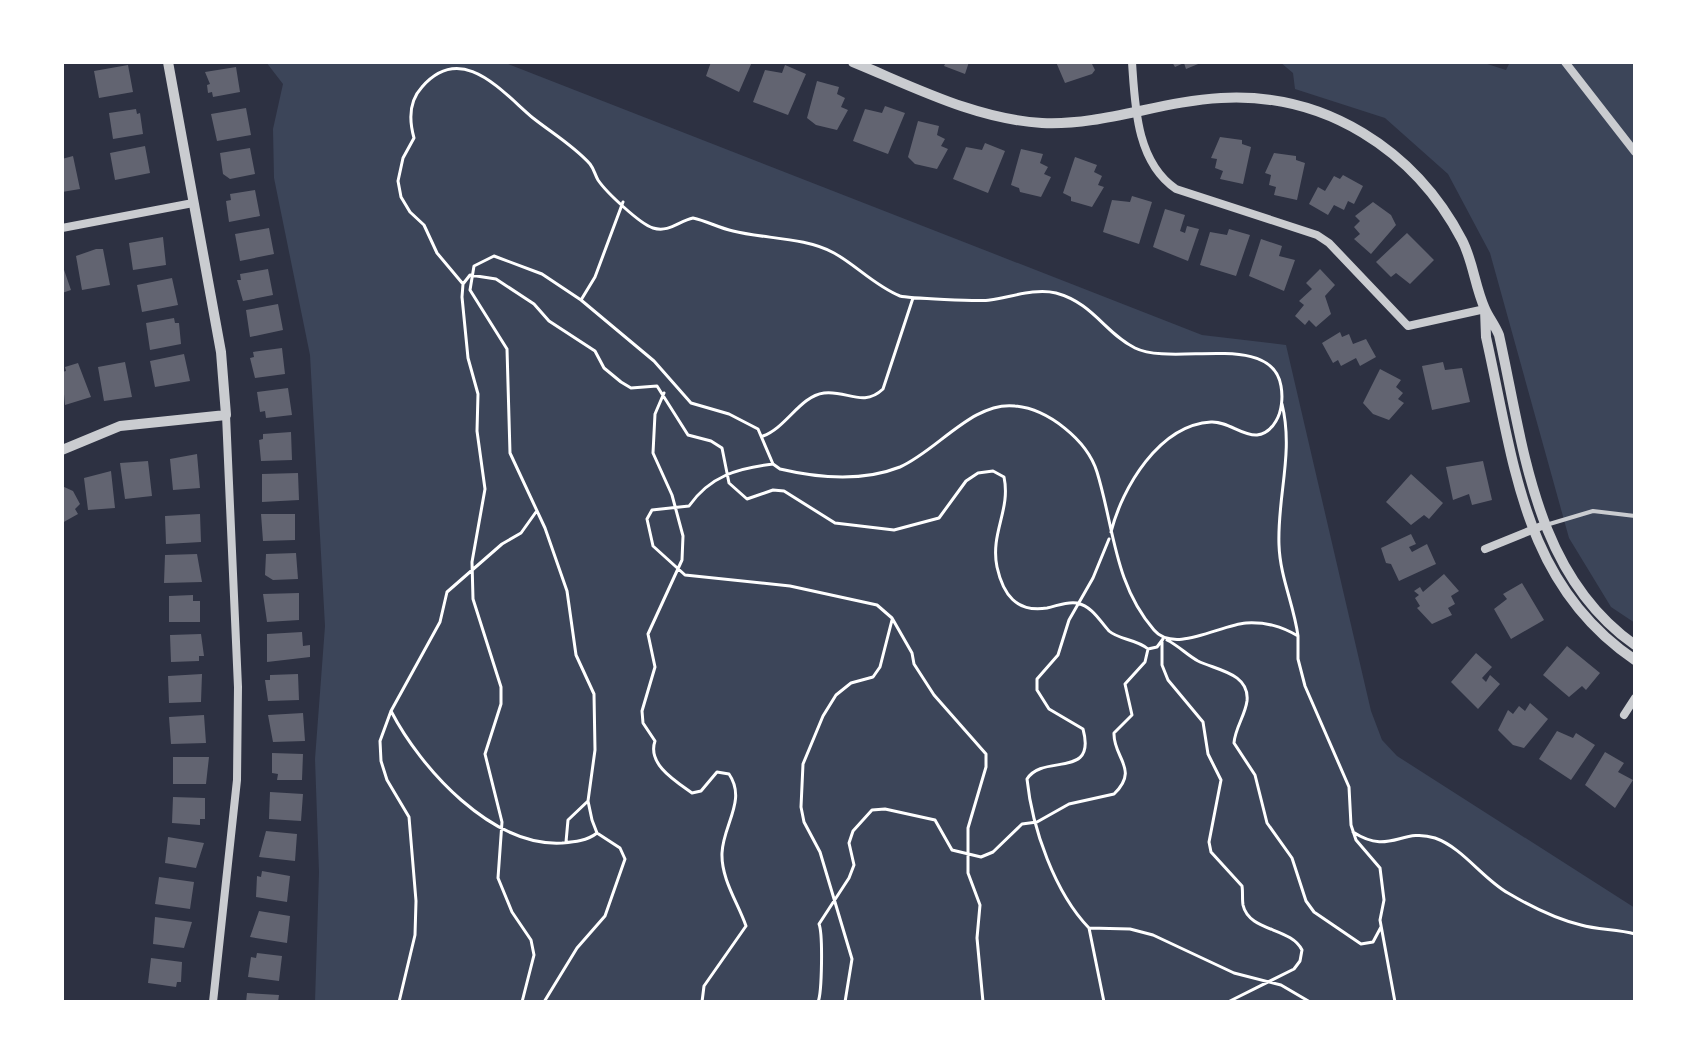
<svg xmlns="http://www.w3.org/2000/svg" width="1697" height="1064" font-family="'Fira Sans Condensed',sans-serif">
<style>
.green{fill:#3c4559}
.building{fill:#626471}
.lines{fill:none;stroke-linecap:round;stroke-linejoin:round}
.path{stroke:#fff;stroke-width:3}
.service{stroke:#caccd0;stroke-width:4}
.minor{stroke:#caccd0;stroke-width:8}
.tertiary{stroke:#caccd0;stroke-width:10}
</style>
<rect width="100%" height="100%" fill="#2d3142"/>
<path class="green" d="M266,62h237l699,273 84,10 85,366 11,29 15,16 238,152v94h-1320l4,-130 -4,-113 10,-133 -15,-271 -36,-177 -1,-49 10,-45z
M1280,62h201l25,8 4,-8h125v561l-24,-16 -42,-69 -79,-285 -42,-79 -63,-56 -90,-29 -2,-16z"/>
<path class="building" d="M711,62h41l-13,30 -33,-16z
M946,62h23l-4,12 -21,-8z
M1056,62h35l4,8 -3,4 -27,9z
M1172,62h31l-17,7 -2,-6 -9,4z
M128,65l5,27 -34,6 -5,-27z
M785,65l21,9 -18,41 -35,-13 12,-32 17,3z
M236,67l4,25 -27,5 -1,-5 -4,1 -1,-8 3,-1 -5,-12z
M817,81l22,6 -2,7 8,4 -4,9 7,3 -11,20 -21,-5 -9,-7z
M885,106l20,7 -17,41 -35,-13 12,-32 17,4z
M246,108l5,27 -34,6 -6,-27z
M136,109l1,5 3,-1 3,21 -30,5 -4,-26z
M918,121l21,5 -2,9 8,4 -4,7 7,3 -11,20 -22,-5 -7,-7z
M1220,137l22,3v4l9,3 -8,37 -23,-5 3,-8 -8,-3 2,-9 -6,-1z
M985,143l20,8 -17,42 -35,-14 13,-32 16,3z
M145,146l5,27 -35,7 -5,-27z
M250,148l5,26 -25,5 -7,-5 -3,-21z
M1021,149l22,5 -3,9 8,4 -4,7 7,3 -10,20 -21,-5 -1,-4 -8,-3z
M1274,153l22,3v4l9,3 -8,37 -23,-5 2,-8 -7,-2 2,-10 -6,-2z
M73,156l7,33 -18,3v-33z
M1075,157l22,8 -3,7 8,4 -4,9 6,2 -12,20 -21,-6v-4l-8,-4z
M1343,175l20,11 -9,18 -6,-3 -4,9 -10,-5 -6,10 -19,-11 9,-17 7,4 9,-15 6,3z
M255,190l5,26 -31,6 -3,-21 5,-1 -1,-6z
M1132,196l20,6 -13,42 -36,-12 9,-32 18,2z
M1373,202l18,13 5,10 -25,29 -17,-15 6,-5 -6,-7 6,-6 -5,-5z
M1165,209l20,6 -5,16 5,2 2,-7 12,3 -11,32 -35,-14z
M269,228l5,26 -34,7 -5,-27z
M1229,229l21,6 -14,41 -36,-11 10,-33 17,3z
M1407,233l27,27 -24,24 -14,-11 -5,4 -15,-15z
M163,237l3,28 -33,5 -4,-27z
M1261,239l21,7 -3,10 16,4 -11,31 -35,-15z
M96,249h7l7,36 -28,5 -6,-34z
M62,264l9,26 -9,3z
M268,269l5,26 -30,6 -6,-21h4l-1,-6z
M1320,269l15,16 -10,11 6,18 -15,13 -7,-7 -4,5 -10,-9 9,-11 -5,-4 13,-12 -6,-6z
M172,278l6,27 -36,7 -5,-27z
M278,304l5,26 -33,7 -4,-27z
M174,318l1,5h4l2,21 -31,6 -4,-27z
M1340,332l2,5 7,-3 4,10 13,-5 10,18 -16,9 -4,-8 -15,8 -3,-6 -5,3 -11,-20z
M282,348l3,26 -30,4 -5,-20 4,-1 -1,-5z
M184,354l6,27 -35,6 -5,-26z
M125,362l7,35 -28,4 -6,-34z
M1443,362l2,8 17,-2 8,34 -38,8 -10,-44z
M78,363l13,34 -26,8 -3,-33 4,-1 -1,-4z
M1380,369l21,11 -5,7 7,6 -5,6 6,4 -15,17 -16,-6 -10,-11z
M288,388l4,27 -26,3 -1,-7 -5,1 -3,-20z
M291,432l1,28 -31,1 -2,-21 4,-1v-5z
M197,454l3,34 -27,2 -3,-31z
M148,461l4,35 -27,3 -5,-36z
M1483,461l9,39 -20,5 -3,-11 -16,6 -7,-33z
M111,471l4,37 -27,2 -4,-32z
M298,473l1,27 -37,2v-28z
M1411,474l32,29 -14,16 -5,-4 -13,10 -25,-23z
M62,486l11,5 7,13 -5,5 3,5 -16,9z
M200,514l1,28 -35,2 -1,-28z
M261,514h34v26l-32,1z
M1411,534l5,10 -7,3 3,5 15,-8 9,20 -37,17 -8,-17 -5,-1 -5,-15z
M296,553l2,26 -25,1 -8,-5 1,-21z
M197,554l5,28 -38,1 1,-28z
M1444,574l15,17 -8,5 4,8 -7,4 4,7 -20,9 -15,-16 3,-2 -5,-8 4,-3 -5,-4 6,-4 3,5z
M1522,583l22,37 -33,19 -17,-30 13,-10 -4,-5z
M299,593v27l-32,2 -4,-28z
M193,595v6h7v21h-31v-26z
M302,632l1,14 7,-1v12l-43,5v-28z
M201,634l3,22h-5v5l-28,1 -1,-27z
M1567,646l33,27 -14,17 -4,-4 -13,11 -26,-22z
M1476,653l16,14 -10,11 4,4 4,-7 10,9 -22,25 -27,-27z
M202,674l-1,28 -32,1 -1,-27z
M298,674l1,26 -31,1 -3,-21h5v-5z
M1530,703l18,16 -24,29 -11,-3 -15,-15 10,-20 5,4 6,-8 6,5z
M303,713l2,28 -32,1 -5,-27z
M204,715l2,28 -35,1 -2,-27z
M1557,731l16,7 3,-5 19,12 -24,35 -32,-21z
M1605,752l19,11 -6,9 15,8 -18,28 -30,-23z
M272,753l31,1 -1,26h-25l1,-6 -6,-1z
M173,757h36l-3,27h-33z
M270,792l33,2 -2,27 -32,-2z
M173,797l32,1v21h-5v6l-28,-2z
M266,831l31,3 -2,27 -36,-4z
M168,837l36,6 -8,25 -31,-5z
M262,871l28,5 -3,26 -31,-5 1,-21 4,1z
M159,877l35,5 -4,27 -35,-5z
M259,911l31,5 -3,27 -37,-6z
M155,917l37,5 -8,26 -31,-4z
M257,953l25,3 -3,25 -31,-4 3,-20 5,1z
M151,958l31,4 -1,20h-4l-1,5 -28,-4z
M247,993l32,2 -1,7h-32z"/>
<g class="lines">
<path class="path" d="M463,284l-26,-31 -13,-28 -14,-13 -9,-15 -3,-16 5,-23 11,-20c-5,-18 -5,-37 8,-51 40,-46 80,5 111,31 19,15 41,28 57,46 4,5 5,11 8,16 8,12 42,44 55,48 16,5 26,-7 40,-10 14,3 26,10 40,13 31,8 72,6 101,22 22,12 41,33 66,43 7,2 81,6 90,4 21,-3 45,-12 66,-7 37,10 49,40 79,55 38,19 137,-17 146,38 2,11 1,25 -5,35 -4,7 -11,13 -19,14 -15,1 -29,-14 -46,-13 -52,3 -89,66 -100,110
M581,300l14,-23 28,-75
M664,393l-9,21 -2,39 19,42 11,41 -1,24 -34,74 7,33 -13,44 1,12 12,18c-8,23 20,40 37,52l9,-2 16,-19 12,2c18,26 -6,51 -7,79 -1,26 16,50 24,73l-42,60 -2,16
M1282,404c12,49 -5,93 -3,141 1,32 15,60 19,91
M763,436c23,-8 37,-40 61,-43 23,-3 39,15 59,-4l30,-91
M773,464c-35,4 -63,12 -84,42l-37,4 -5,9 6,27 32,29 105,11 87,19 15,13 20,35 2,11 20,31 52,59v13l-18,61v45l12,32 -3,33 6,64
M1109,539l-16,39 -24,42 -11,35 -21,24v11l12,19 34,20c14,51 -40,24 -56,50 5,49 28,114 62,149l41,1 23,6 81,38 47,12 29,17
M1167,640c12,6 20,15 31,21 18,9 52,12 49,40 -2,15 -12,27 -13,42l21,32 12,48 25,35 14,43 8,11 47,32 12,-2 8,-15
M1162,642v23l6,15 35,42 5,32 13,26 -12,62 2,10 31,34c1,6 0,13 1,19 6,27 48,22 59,45l-2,11 -6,8 -66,33
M391,711c30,58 101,136 171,132 12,-1 25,-2 35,-10
M1353,832c37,24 48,-5 82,6 28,10 47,40 73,55 22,13 48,26 73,32 17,5 36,4 54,9
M566,842l2,-22 20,-19
M1089,928l15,74
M399,1002l16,-67 1,-34 -7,-84 -22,-37 -6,-19 -1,-20 11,-30 49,-89 7,-30 55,-48 19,-11 15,-21
M522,1002l12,-47 -3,-15 -19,-28 -14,-34 4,-56 -17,-68 16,-50v-17l-28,-88 -1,-37 13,-73 -8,-58 1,-37 -10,-36 -6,-61 1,-13 7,-9 26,4 38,25 15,17 46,30 9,17 17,14 10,6 26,-2 31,49 23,6 11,7 7,35 18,16 26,-9 11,1 51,32 59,7 45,-12 27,-37 12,-8 15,-2 11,6c7,33 -14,56 -7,90 6,27 19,46 50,41 10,-2 20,-7 30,-5 16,4 22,17 32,28 10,9 28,8 39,18l9,-2 6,-8
M544,1002l33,-54 28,-32 20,-57 -5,-11 -23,-15 -5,-13 -4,-19 7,-51 -1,-56 -18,-39 -9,-64 -22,-63 -35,-75 -3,-104 -37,-59 4,-24 20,-10 48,18 39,26 73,61 37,42 38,11 29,15 15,35 7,5c38,9 82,13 120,-2 37,-16 73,-66 115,-61 33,3 72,34 82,66 17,55 17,112 57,158 20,24 66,-5 92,-7 20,-1 35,3 52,13v23l7,27 44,101 2,38 5,15 24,28 4,32 -4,20 15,82
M818,1002c4,-9 5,-68 1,-78l30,-46 5,-13 -5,-22 4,-12 19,-21 13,-1 50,11 17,30 29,7 12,-5 29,-28 15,-2 32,-18 45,-10c26,-25 -1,-36 0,-61l18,-18 -7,-31 20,-22 3,-13
M845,1002l7,-43 -32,-107 -16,-30 -3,-15 2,-43 20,-48 13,-21 15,-12 22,-6 7,-10 12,-47"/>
<path class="service" d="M1546,525l47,-14 42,5"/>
<path class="minor" d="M1132,62c3,43 4,100 44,127l141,46 12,8 79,83 77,-17
M1565,62l70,90
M62,228l131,-25
M1485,549l59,-24
M1624,715l11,-17
M213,1002l24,-222 1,-93 -12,-272"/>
<path class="tertiary" d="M853,62c61,25 122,57 189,61 60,3 119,-22 179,-25 104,-6 194,52 241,142 11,21 13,47 23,69 4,9 10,16 14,26 25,112 35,239 136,310
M1485,309l1,28c28,123 36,247 149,323
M62,450l58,-24 106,-11 -5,-63 -53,-290"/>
</g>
<rect width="1697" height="1064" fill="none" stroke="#ffffff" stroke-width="128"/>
</svg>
